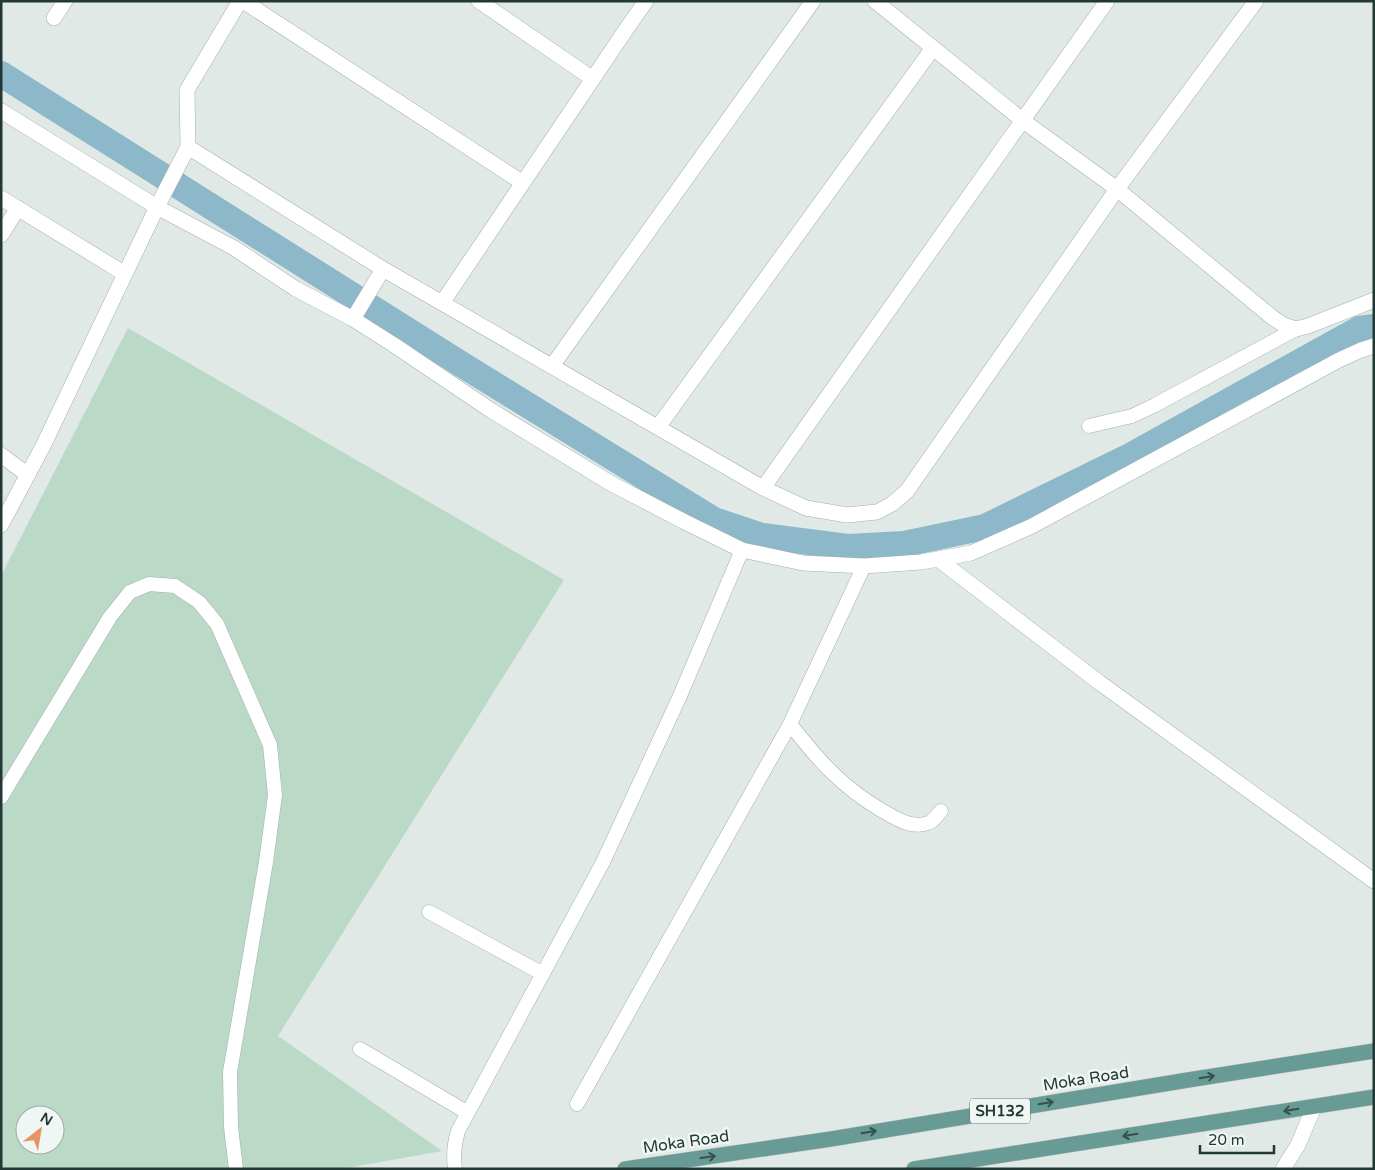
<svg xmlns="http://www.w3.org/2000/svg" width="1375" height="1170" font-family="'Varela Round',sans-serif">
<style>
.green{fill:#bad9c7;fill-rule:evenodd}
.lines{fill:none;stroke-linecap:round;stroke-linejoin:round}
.canal{stroke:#8cb8ca;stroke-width:26}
.lane-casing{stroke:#a3b0ad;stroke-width:15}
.street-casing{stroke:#a3b0ad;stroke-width:16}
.primary-casing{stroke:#bdc3c2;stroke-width:16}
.lane{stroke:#fff;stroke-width:14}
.street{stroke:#fff;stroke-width:15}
.primary{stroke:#689b95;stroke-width:15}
.oneway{stroke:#34514d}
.labels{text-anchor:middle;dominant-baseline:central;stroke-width:5;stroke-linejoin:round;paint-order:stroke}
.shield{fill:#f0f6f4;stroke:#60716e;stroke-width:1}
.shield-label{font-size:15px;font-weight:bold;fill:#223835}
.street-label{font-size:16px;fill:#223835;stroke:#f0f6f4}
</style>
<rect width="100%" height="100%" fill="#e0e9e6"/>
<path class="green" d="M128,328l436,252 -286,456 164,115 -101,18h-340v-593zM25,1115h30v30h-30z"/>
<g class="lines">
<path class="canal" d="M1,74l460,290 253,156 48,16 86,11 56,-3 81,-17 143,-70 231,-128 15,-2"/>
<defs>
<path id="lane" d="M1089,426l43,-10 23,-11 141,-76
M790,724c29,37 51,62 91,86 14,8 30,19 47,13 5,-1 10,-9 13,-12
M1,797l109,-180 20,-25 19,-8 26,2 24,16 18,22 53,121 5,50 -9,67 -36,210 1,55 5,42
M429,912l114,62
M360,1049l108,64
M577,1104l213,-380 74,-158
M455,1169c-2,-14 -1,-25 3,-38l145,-269 76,-164 63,-148"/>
<path id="street" d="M243,1l280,182
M479,1l114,78
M875,1l147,119 95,69 156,129 11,7 12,4 12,-3 66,-26
M54,18l11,-17
M1,111l156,96 77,41 62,41 57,30 41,26 98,66 120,73 73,38 57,28 61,13 61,3 57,-4 50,-9 61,-27 307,-166 22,-10 13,-4
M188,147l195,122 380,219 43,20 41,7 30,-3 15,-8 15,-13 210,-302 139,-188
M1,198l124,76
M1,235l17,-27
M442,303l183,-272 21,-30
M353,319l30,-50
M552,366l261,-365
M658,427l275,-379
M1,455l27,20
M763,488l344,-487
M1,525l42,-79 114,-239 31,-60 -1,-57 53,-89
M938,559l162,124 274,198
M1283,1169l15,-24 16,-38"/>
<path id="primary" d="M625,1169l206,-30 357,-59 186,-29
M914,1169l460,-72"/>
</defs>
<use href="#lane" class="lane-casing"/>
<use href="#street" class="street-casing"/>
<use href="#primary" class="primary-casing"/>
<use href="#lane" class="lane"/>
<use href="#street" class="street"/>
<use href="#primary" class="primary"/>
</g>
<defs><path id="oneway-shaft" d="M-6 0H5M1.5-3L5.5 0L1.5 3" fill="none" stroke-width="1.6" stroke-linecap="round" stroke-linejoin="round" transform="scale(1.25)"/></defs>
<g class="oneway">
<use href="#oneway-shaft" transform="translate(1207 1077) rotate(-9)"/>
<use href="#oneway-shaft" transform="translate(1046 1103) rotate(-9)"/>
<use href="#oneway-shaft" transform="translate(1291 1110) rotate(171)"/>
<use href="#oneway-shaft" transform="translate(869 1132) rotate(-9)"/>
<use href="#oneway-shaft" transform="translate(1130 1135) rotate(171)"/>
<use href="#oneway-shaft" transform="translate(708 1157) rotate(-8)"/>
</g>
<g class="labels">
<rect class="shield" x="970" y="1098.5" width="60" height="25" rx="4"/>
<g class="shield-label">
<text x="1000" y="1111">SH132</text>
</g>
<g class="street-label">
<text transform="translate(1086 1079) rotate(-9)">Moka Road</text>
<text transform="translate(686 1142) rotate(-8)">Moka Road</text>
</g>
</g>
<rect width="1375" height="1170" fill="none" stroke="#223835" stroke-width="5"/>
<g transform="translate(40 1130) rotate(31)"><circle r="24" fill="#f0f6f4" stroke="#9eaaa8"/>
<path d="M0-4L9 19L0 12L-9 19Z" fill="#e59462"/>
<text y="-8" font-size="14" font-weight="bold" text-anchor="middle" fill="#223835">N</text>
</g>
<path d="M1200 1145v8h74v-8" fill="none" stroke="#223835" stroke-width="2.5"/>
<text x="1208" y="1145" font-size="15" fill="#223835" stroke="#f0f6f4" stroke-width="4" paint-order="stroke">20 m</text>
</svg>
